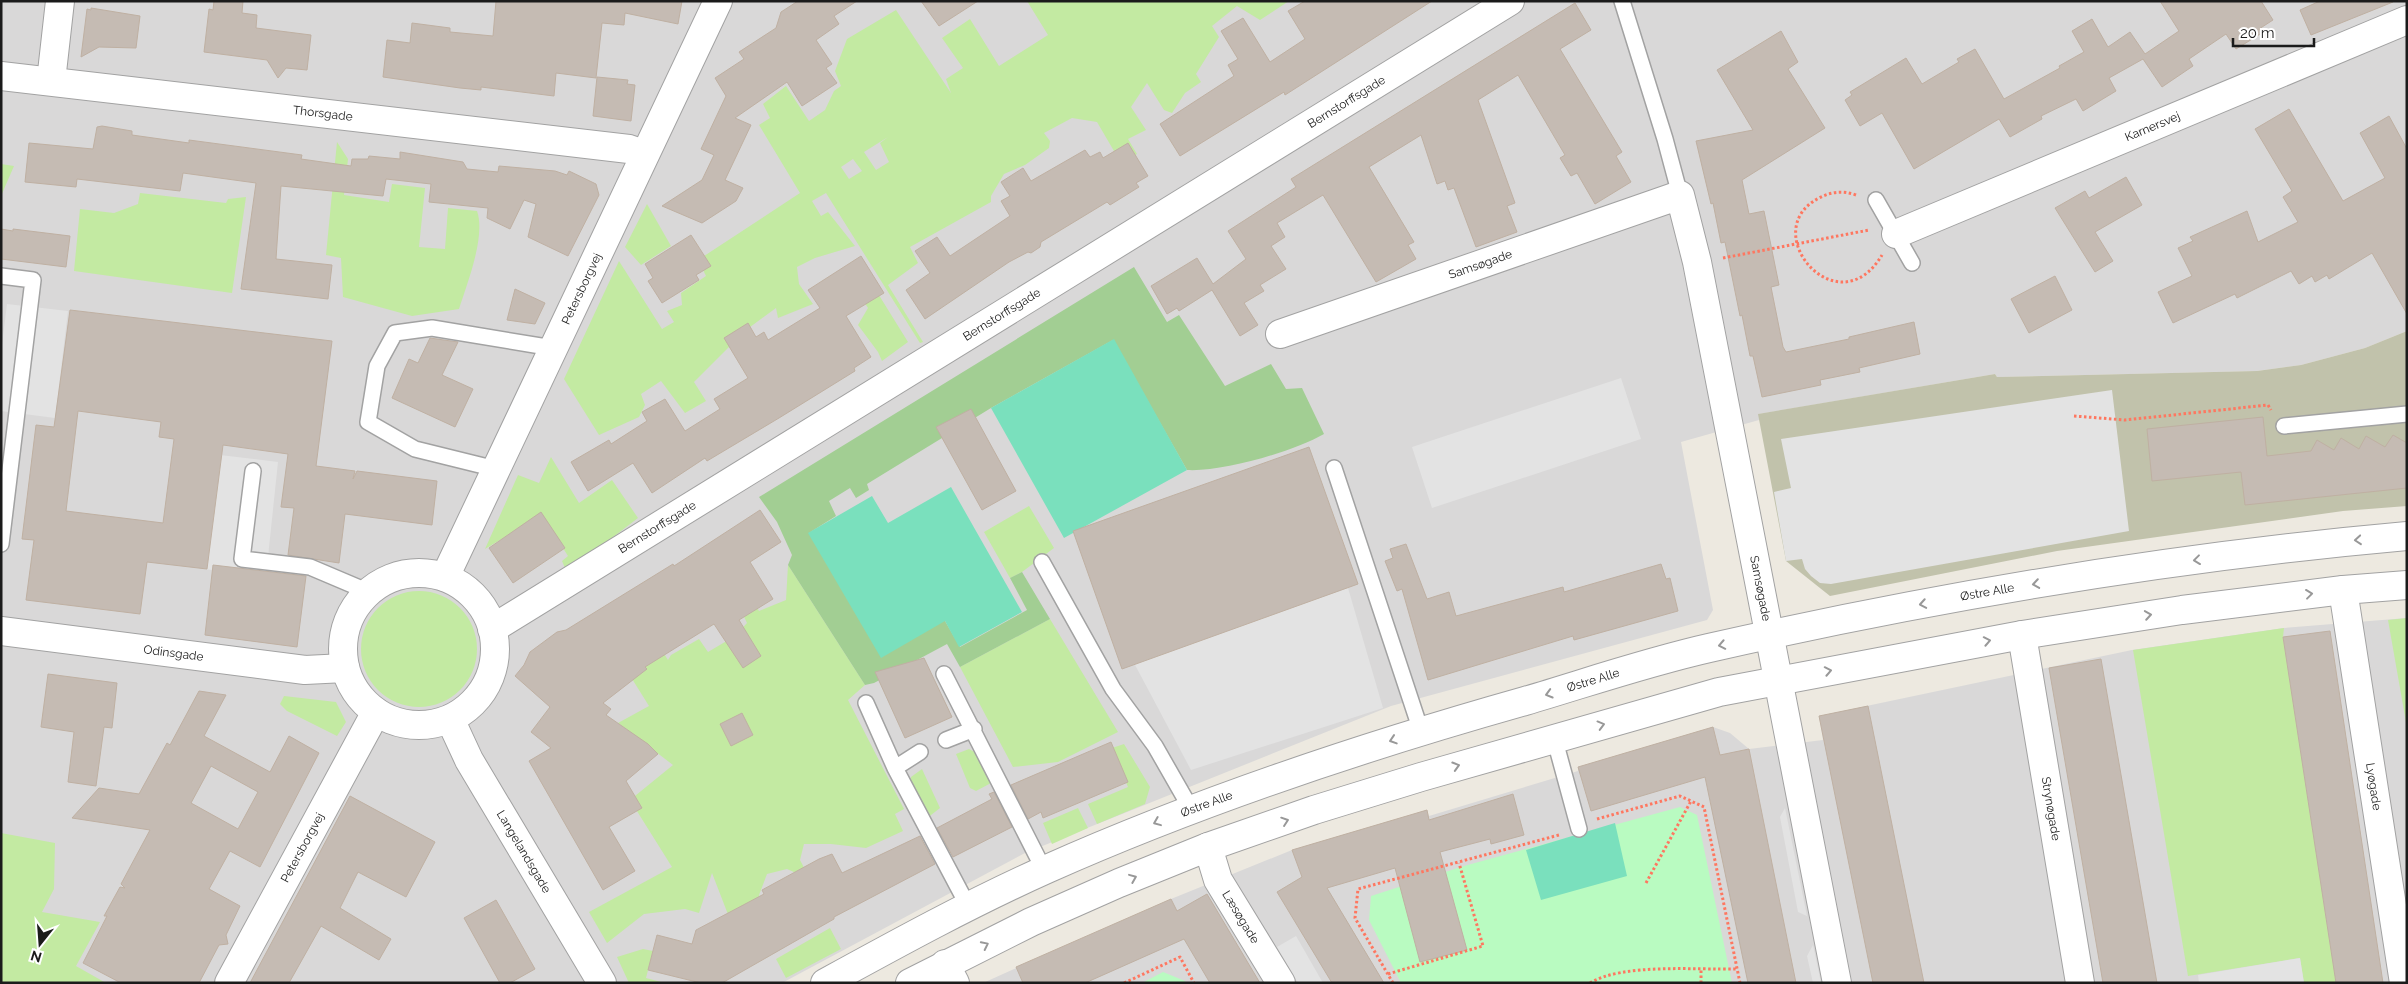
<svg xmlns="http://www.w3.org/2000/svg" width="2408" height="984" font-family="Raleway,sans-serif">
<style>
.residential{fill:#d9d8d8}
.construction{fill:#c1c2ab}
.grass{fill:#c3eaa2;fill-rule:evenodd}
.forest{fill:#a2ce93}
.park{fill:#b9fbc1}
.pitch{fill:#7ae0bd}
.parking{fill:#e3e3e3}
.building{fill:#c5bbb3;stroke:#bfb0a2;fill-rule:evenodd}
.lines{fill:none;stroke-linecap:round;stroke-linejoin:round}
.service-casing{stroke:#a2a2a2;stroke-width:18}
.minor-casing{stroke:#a2a2a2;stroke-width:30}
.tertiary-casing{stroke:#a2a2a2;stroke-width:30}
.path{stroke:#fe7760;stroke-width:3;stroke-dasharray:2.5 2.5;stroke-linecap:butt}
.service{stroke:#fff;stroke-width:15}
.minor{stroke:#fff;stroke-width:28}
.tertiary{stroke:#fff;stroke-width:28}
.oneway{stroke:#989898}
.labels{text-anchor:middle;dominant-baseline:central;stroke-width:5;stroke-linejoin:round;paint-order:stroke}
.street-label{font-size:12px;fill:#1b1b1b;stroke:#fff}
</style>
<rect width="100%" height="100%" fill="#ede9e0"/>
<path class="residential" d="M1,1h2406v330l-42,17 -64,17 -44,6 -260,6 -2,-3 -236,40v6l-78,22 32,168 -6,10 -316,86 -366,147 -243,130h-781z
M2407,618v365h-1424l188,-84 121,-49 135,-40 2,6 149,-45v-4l135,-40 17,6 19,16 74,-9 -4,-24 313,-66 152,-22z"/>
<path class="construction" d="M2407,331v175l-64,5 -286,40 -227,45 -44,-35 -28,-147 237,-40 2,3 260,-6 44,-6 64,-17z"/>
<path class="grass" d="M1027,1h262l-29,19 -23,-14 -25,20 7,11 -23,37 5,8 -16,11 -13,20 -8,-3 -17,-27 -16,24 15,23 -18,9 9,15 -16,9 -24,-41 -25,-4 -28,15 6,8 -1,7 -24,17 -21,9 -13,22v6l-81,45 8,16 -30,22 35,57 -3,1 -94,-150 -14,8 9,15 7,-4 27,34 -40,12 -18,9 2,17 14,20 -35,14 -2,-10 -30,22 -52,52 12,19 -21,12 -24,-32 -20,13 4,11 -6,12 -40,18 -35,-56 55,-118 43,68 12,-7 -7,-11 15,-6 -1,-12 25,-17 -8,-16 102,-67 -41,-68 11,-7 -7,-14 23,-18 23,35 16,-11 9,-19 7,-5 -6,-15 12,-32 49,-29 55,83 -5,-14 17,-11 -21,-30 28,-19 29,47 49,-31zM888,137l-8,6 9,19 -13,8 -12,-18zM853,159l9,12 -13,8 -8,-12z
M337,142l11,17 -4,36 45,7 3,-18 33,4 -6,59 26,2 3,-41 29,3c9,25 -10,73 -18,98l-47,7 -69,-19 -2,-39 -15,-3z
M1,164l13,2 -13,30z
M140,193l86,10 2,-4 18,-2 -14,96 -158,-22 6,-62 34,4 24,-9z
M647,204l24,42 -30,19 -16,-18z
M877,292l31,50 -26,19 -4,-9 -20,-27 10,-17 -5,-8z
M551,457l28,46 33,-23 26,38 -34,26 -39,24 -3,-7 6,-5 -26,-41 -57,34 33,-74 21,8z
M1029,506l25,42 -32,24 -12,6 -26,-46z
M788,565l77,120 -17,15 56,109 -9,5 8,17 -37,17 -35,-4h-27l-4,16 10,19 -23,-10 -20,5 -8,21 3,9 -33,13 -17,-44 -13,40 -14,-4 -41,5 -37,29 -18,-31 83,-45 -42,-67 43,-35 -55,-42 31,-17 -30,-48 42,-9 7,11 3,-5 28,-16 9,13 27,-16 12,-13 -10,-21 10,-12 12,21 27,-11z
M361 649a58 58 0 1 1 116 0a58 58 0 1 1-116 0Z
M2407,618v110l-19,-108z
M1050,619l68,113 -60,30 -45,5 -53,-100z
M2284,628l-1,9 53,346h-32l-4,-25 -112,18 -55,-326z
M284,696l52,6 10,20 -9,14 -50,-25 -7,-7z
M1124,744l26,43 -5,17 -48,20 -9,-20 40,-17 -16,-39z
M969,749l11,6 13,27 -17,9 -6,-3 -14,-34z
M922,769l18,39 -14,11 -16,-31 1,-11z
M1078,808l10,20 -36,16 -9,-21z
M1,833l54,10 -1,46 -12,23 58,10 -24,44 30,17h-105z
M830,928l11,21 -55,29 -10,-19z
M643,949l10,2 -7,27 19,5h-36l-12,-26z"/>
<path class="forest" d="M1134,267l33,55 12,-7 46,71 46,-22 15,25 16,-1 22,46c-32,18 -101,38 -137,36l-74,-130 -122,68 -124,76 2,6 -13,8 -6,-10 -21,13 7,15 -27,17 136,88 15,26 67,-37 -17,-32 12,-6 28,47 -90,48 -13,-23 -73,39 -9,2 -77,-120 4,-10 -15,-33 -18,-25z"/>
<path class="park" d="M1680,807l17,8 35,168h-331l-32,-63 2,-24 93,-30z
M1163,972l22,9 1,2h-44z"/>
<path class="pitch" d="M1114,339l73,131 -123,68 -73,-130z
M951,487l71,125 -63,35 -14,-26 -64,37 -73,-125 64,-37 16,27z
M1615,823l12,53 -86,24 -15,-50z"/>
<path class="parking" d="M7,304l61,7 -13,107 -54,-7v-58z
M1621,378l20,61 -209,69 -20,-61z
M2112,390l17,141 -298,53 -11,-1 -9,-7 -6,-7 -3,-10 -16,2 -12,-69 17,-4 -10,-49z
M220,455l58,7 -12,114 -62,-7z
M1348,588l35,120 -192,62 -57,-107z
M1785,808l22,108 -9,-4 -18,-95z
M1296,936l27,47h-25l-21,-36z
M1813,945l8,38h-8l-6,-27z
M2300,958l4,25h-105l-1,-8z"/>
<path class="building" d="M214,1h29l-1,12 15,2 -1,13 55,7 -4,35 -21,-2 -8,10 -11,-18 -63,-8 5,-43 4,1z
M496,1h186l-4,23 -53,-11 -1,12 -22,-2 -6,55 -40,-5 -2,23 -73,-9v3l-21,-2 -77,-11 4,-37 23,3 2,-20 38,5v4l43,4z
M798,1h59l-23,15 5,8 -23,16 16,24 -6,4 11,15 -35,23 -15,-24 -52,36 16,7 -26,55 18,8 -7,13 -34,22 -40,-17 40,-26 12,-25 -13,-6 25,-53 -11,-18 29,-19 -5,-7 37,-24 5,-16z
M921,1h57l-39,25z
M1305,1h127l-147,94 -1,-3 -104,64 -20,-32 74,-48 -6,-11 10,-6 -17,-28 22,-13 27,44 35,-23 -17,-28z
M2160,1h101l12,19 -14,9 3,4 -26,16 -10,-15 -37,25 4,7 -31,21 -19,-28 -34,19 7,13 -33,20 -7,-12 -35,17 1,3 -32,18 -11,-18 -85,50 -32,-56 -22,13 -15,-26 7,-5 -2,-3 56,-34 16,26 37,-22 -2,-3 18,-10 29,50 56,-31 -1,-2 25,-14 -12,-21 20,-12 16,28 22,-15 15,22 34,-23z
M2320,1h72l1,1 -82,33 -11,-25z
M1575,3l16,27 -31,19 62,103 -6,4 15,26 -36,22 -18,-31 -6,3 -11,-18 5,-3 -47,-80 -40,25 37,103 -8,3 10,26 -41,15 -22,-59 -6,2 -3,-9 -8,3 -16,-49 -52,32 45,75 -6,3 8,14 -40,23 -53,-87 -46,28 8,14 -14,9 15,23 -26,16 4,6 -20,12 14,22 -18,11 -28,-46 -33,21 -2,-3 -10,6 -16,-28 46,-28 16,26 33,-25 -18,-28 68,-44 -5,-8z
M91,8l49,8 -4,32 -37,-1 -18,10 6,-48 4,1z
M1781,31l17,31 -10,7 37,59 -83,52 7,34 15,-3 15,74 -8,2 12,60 3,5 63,-13v-2l65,-15 6,32 -61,14 1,4 -40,8 1,5 -59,12 -9,-41h-3l-8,-41 -2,1 -15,-74 -4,1 -8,-40 -2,1 -15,-63 57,-11 -36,-60z
M597,77l31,3 -1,4 8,1 -4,36 -38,-5z
M2289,109l54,92 42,-23 -25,-45 29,-17 18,33v165l-35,-61 -43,26 -2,-4 -12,7 -3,-6 -13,8 -8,-13 -54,27 -2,-4 -62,29 -15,-31 34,-16 -14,-28 15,-7 -3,-4 57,-26 11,31 40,-20 -15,-25 9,-6 -37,-62z
M102,126l30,5v4l57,8v-3l113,15 -1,4 50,7 1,-7h16l1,-3 31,3v-7l63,10 4,7 31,3 1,-6 56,5 12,4 2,-4 27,13 3,11 -31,61 -40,-19 8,-33 -12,-4 -14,29 -23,-11 1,-10 -59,-6 2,-18 -45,-5 -3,17 -102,-10 -5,73 56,6 -4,34 -87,-10 15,-106 -73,-10 -3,18 -103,-12 -1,8 -51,-5 4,-39 64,6 4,-22z
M1128,143l20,33 -12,7 3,4 -29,18 -3,-3 -66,40 -1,5 -9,6 -3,-1 -19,10 -84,57 -19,-29 24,-17 -15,-22 22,-14 13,19 60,-40 -9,-15 9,-5 -9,-14 22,-14 8,13 54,-31 5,7 10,-5 3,6z
M2126,177l16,28 -47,27 18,29 -18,11 -40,-64 30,-17 4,7z
M1,229l12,2v-2l57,7 -4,31 -65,-8z
M691,235l20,31 -15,9 3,5 -37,23 -14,-22 5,-3 -8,-14z
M861,256l23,37 -38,23 25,41 -17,11 1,3 -76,47 -72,43 -2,-3 -53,35 -19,-30 -45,28 -17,-29 38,-22 2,4 36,-23 -5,-9 23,-13 20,32 35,-22 -6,-10 34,-21 -24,-40 24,-15 8,14 8,-5 4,8 52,-32 -12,-18z
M2055,276l17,34 -43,23 -18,-34z
M515,289l30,14 -10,21 -28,-4z
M70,310l262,31 -16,125 39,5 -2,8 4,-8 80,10 -5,44 -87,-11 -6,49 -51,-8 6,-47 -13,-1 7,-53 -65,-9 -16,124 -60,-7 -7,52 -114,-14 8,-60 -12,-1 14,-114 18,2zM78,411l83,11 -2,15 15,2 -11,84 -97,-12z
M430,338l28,4 -16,33 31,14 -18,38 -63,-29 17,-39 9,4z
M971,409l45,82 -34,19 -46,-83z
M2263,417l4,39 44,-5 6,-11 17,10 7,-12 18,11 7,-13 19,11 8,-12 14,8v45l-162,17 -4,-33 -89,9 -5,-52z
M1309,447l49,137 -236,85 -49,-138z
M760,510l21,32 -31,20 23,37 -34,21 22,36 -18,12 -29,-44 -69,43 2,2 -44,34 8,6 -5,6 42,29 10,10 -32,27 16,27 -33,19 26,44 -32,19 -74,-129 22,-13 -20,-16 19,-25 -35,-31 9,-11 6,-13 27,-20 9,-2 107,-66 1,2z
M541,512l24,36 -52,35 -24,-35z
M1406,544l21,55 22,-7 7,24 107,-29 1,5 97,-28 5,15 4,-1 8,33 -104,29 -1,-4 -145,44 -26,-91 -5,2 -12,-30 8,-3 -3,-9z
M213,565l93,11 -9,71 -92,-12z
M2330,631l53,352h-47l-53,-346z
M924,658l28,59 -47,21 -30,-66z
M2101,659l56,324h-54l-54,-315z
M48,674l69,9 -5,45 -8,-1 -8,59 -28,-4 6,-50 -33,-5z
M199,691l27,4 -22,41 66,36 19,-36 30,17 -59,114 -30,-16 -21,38 31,17 -14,29 2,9 -9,1 -20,38h-78l-38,-20 24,-47h-3l16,-29 5,1 -4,-4 29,-54 -78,-12 27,-30 40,6 28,-51 3,2zM211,766l47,26 -20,37 -47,-26z
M1868,706l56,277h-51l-54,-267z
M742,713l11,22 -22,11 -11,-22z
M1713,727l7,28 29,-6 47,234h-48l-43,-206 -114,34 -13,-44z
M1111,742l17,40 -85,36 -2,-6 -13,7 -17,-34z
M994,792l18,35 -59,30 -16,-29 55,-29 -3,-5z
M1513,794l11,41 -33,9 -1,-5 -50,13 27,98 -47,12 -25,-94 -68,20 57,95h-52l-55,-91 25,-15 -10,-27 135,-40 2,10z
M350,796l85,46 -29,55 -48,-25 -18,36 51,31 -12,21 -58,-34 -32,57h-39z
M920,836l15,28 -101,53v2l-112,64h-21l-53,-13 9,-35 35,9 4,-14 68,-36 -2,-4 57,-31 13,-5 10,19z
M1207,894l53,89h-50l-26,-44 -99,44h-62l-7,-16 155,-68 6,12z
M496,900l39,69 -25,14h-10l-36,-65z"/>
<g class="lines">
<defs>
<path id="service" d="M1622,1l43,138 15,56
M1876,200l36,63
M1,276l32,4 -32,264
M2284,426l123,-12
M1334,468l87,263
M496,469l-81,-20 -47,-27 9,-56 18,-33 37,-5 121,20
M253,471l-11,88 68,8 59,25
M1042,562l71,127 42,57 36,63
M944,674l100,196
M866,703l29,65 73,138
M1554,737l25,92
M946,740l28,-11
M895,768l25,-16"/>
<g id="minor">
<path id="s1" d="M1,76l628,73 15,5"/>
<path d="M51,81l9,-80"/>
<path id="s2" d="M1896,234l511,-214"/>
<path id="s3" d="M1280,334l400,-139 17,67 140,721"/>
<circle cx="419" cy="649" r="76"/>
<path id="s4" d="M445,577l273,-576"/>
<path id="s5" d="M2343,590l61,393"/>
<path id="s6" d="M492,629l1018,-628"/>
<path id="s7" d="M1,631l304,39 40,-2"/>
<path id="s8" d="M2022,635l58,348"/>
<path id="s9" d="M450,719l19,41 133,223"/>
<path id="s10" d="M1208,847l10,33 63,103"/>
<path d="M945,964l10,19"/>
<path id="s11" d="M229,983l147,-271"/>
</g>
<g id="tertiary">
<path id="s12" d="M825,983c73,-40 146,-80 222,-114 155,-69 315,-122 478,-168 61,-18 122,-39 184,-53 230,-52 463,-91 698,-112"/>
<path d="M910,983l121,-61 88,-39 89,-36 106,-37 107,-33 298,-85 303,-57 160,-25 161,-20 64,-5"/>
</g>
</defs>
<use href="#service" class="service-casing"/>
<use href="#minor" class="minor-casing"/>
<use href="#tertiary" class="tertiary-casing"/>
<path class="path" d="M1856,195c-13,-5 -26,-3 -37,3 -64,33 19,131 63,57
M1723,258l146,-28
M2074,416l51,4 143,-15 3,5
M1597,819l83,-23 24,11 36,176
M1646,883l45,-82
M1388,974l95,-28 -24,-83
M1124,983l56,-26 14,26
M1393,983l-38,-65 3,-29 201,-54
M1590,983c33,-20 107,-13 147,-14
M1701,983v-14"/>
<use href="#service" class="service"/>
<use href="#minor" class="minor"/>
<use href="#tertiary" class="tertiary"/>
</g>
<defs><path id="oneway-chevron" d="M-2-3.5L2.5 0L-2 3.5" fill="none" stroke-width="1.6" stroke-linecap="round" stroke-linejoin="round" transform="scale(1.25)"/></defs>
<g class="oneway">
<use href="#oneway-chevron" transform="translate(2358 540) rotate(175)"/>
<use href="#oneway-chevron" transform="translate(2197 560) rotate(173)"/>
<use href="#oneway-chevron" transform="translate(2036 584) rotate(171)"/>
<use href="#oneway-chevron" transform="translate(2309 594) rotate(-7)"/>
<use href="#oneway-chevron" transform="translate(1923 604) rotate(170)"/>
<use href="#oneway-chevron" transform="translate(2148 615) rotate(-9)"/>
<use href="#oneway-chevron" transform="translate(1987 641) rotate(-11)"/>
<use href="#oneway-chevron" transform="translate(1722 645) rotate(169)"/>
<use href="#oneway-chevron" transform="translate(1828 671) rotate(-11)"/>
<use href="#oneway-chevron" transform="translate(1549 694) rotate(164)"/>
<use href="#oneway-chevron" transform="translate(1601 725) rotate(-15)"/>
<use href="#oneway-chevron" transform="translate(1393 740) rotate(162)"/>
<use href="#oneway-chevron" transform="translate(1456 766) rotate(-17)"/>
<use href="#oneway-chevron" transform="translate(1285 821) rotate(-19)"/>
<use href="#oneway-chevron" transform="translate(1157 822) rotate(158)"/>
<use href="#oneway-chevron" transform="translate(1133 878) rotate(-22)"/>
<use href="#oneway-chevron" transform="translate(985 945) rotate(-26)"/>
</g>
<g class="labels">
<g class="street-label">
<text stroke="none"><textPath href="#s6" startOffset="1004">Bernstorffsgade</textPath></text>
<text stroke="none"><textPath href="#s1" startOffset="324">Thorsgade</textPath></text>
<text stroke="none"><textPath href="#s2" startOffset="278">Karnersvej</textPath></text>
<text stroke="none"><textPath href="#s3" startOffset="212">Samsøgade</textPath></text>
<text stroke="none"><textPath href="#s4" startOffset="319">Petersborgvej</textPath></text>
<text stroke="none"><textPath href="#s6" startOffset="599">Bernstorffsgade</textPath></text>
<text stroke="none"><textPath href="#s6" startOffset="194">Bernstorffsgade</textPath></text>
<text stroke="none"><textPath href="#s3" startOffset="825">Samsøgade</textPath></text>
<text stroke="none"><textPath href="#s12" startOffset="1232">Østre Alle</textPath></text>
<text stroke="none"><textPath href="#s7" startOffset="174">Odinsgade</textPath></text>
<text stroke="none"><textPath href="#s12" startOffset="828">Østre Alle</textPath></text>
<text stroke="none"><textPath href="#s5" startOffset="199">Lyøgade</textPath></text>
<text stroke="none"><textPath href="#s12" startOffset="422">Østre Alle</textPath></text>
<text stroke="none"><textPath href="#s8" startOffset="176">Strynøgade</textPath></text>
<text stroke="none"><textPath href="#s11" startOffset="154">Petersborgvej</textPath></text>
<text stroke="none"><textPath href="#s9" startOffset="152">Langelandsgade</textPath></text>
<text stroke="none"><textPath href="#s10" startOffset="78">Læsøgade</textPath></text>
</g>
</g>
<rect width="2408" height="984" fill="none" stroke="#1b1b1b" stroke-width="5"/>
<g transform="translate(40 944) rotate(197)" stroke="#ffffff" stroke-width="4" paint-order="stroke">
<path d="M0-4L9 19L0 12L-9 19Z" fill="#1b1b1b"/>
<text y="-8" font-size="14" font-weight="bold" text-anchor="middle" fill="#1b1b1b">N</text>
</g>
<path d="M2233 38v8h81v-8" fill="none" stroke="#1b1b1b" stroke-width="2.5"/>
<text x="2240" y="38" font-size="15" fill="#1b1b1b" stroke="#ffffff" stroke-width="4" paint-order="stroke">20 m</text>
</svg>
